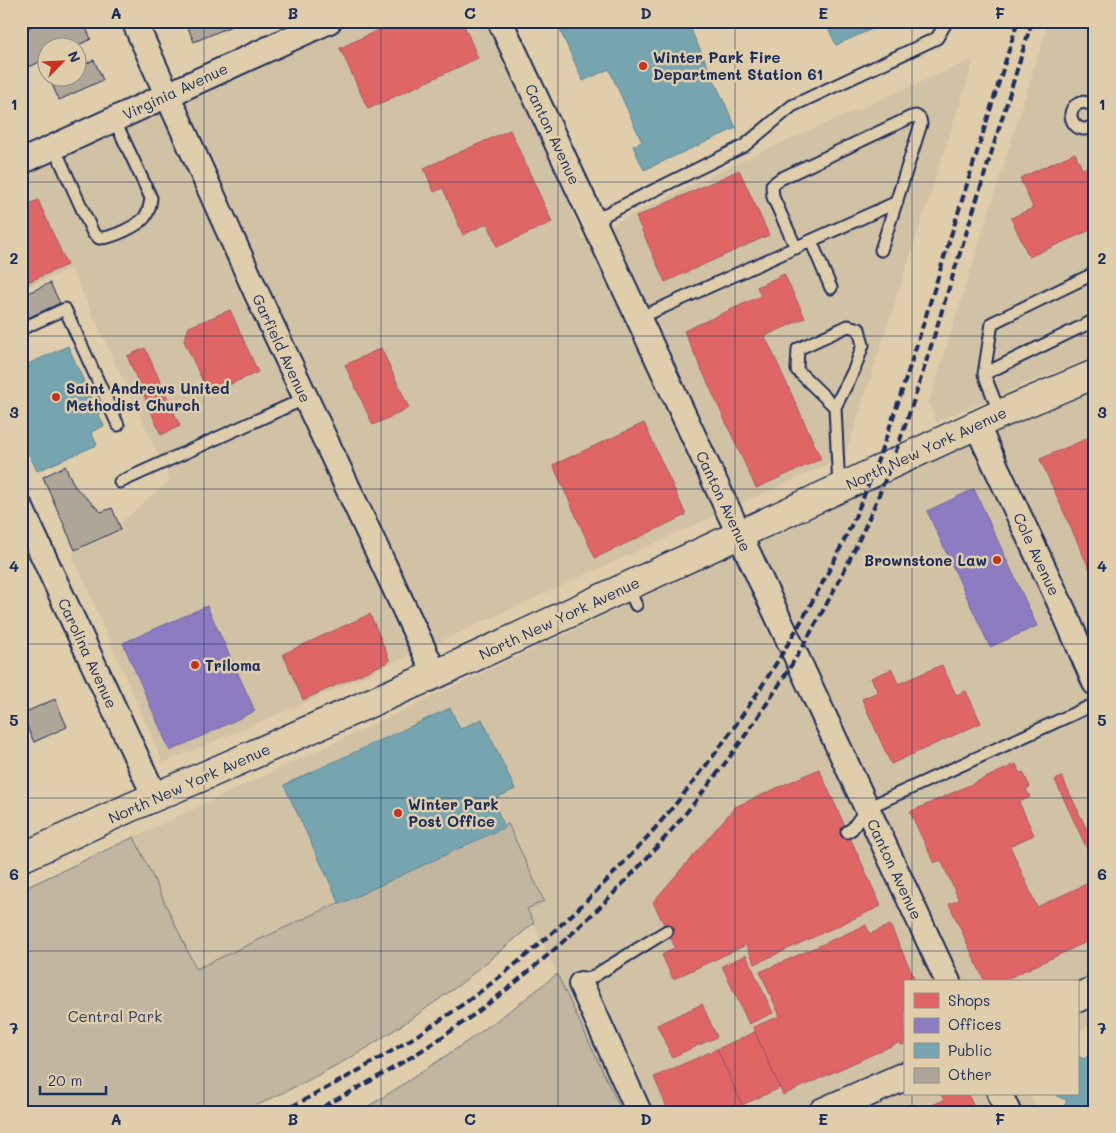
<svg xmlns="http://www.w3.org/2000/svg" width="1116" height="1133" font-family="Mali,sans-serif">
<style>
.built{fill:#d1c1a5}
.green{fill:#c2b6a0;stroke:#6e727f}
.shops{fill:#e06666;stroke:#a55664}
.offices{fill:#8e7cc3;stroke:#6c65a5}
.public{fill:#76a5af;stroke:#5b8297}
.building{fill:#afa598;stroke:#1b2f5e}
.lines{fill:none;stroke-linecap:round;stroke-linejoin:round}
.lane-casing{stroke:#1b2f5e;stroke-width:15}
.street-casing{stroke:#1b2f5e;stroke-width:28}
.secondary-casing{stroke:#1b2f5e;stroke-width:31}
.lane{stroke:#dfcdab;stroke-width:11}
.street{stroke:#dfcdab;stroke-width:24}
.secondary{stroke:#dfcdab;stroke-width:28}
.rail{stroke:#1b2f5e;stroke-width:4;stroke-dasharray:8 4;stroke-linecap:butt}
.grid{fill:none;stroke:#1b2f5e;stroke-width:1;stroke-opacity:0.55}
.poi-dot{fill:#c8321e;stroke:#dfcdab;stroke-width:2}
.labels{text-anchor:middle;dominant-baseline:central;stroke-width:5;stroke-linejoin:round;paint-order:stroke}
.poi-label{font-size:15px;font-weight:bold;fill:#1b2f5e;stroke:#dfcdab;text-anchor:start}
.street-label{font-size:15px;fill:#1b2f5e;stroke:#dfcdab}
.park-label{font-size:15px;fill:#2c3c65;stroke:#dfcdab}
.neatline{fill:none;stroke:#1b2f5e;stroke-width:2}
.grid-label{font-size:16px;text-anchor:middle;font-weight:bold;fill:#1b2f5e}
</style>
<rect width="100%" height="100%" fill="#dfcdab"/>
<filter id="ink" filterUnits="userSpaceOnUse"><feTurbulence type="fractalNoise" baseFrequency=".02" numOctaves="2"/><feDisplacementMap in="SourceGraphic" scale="10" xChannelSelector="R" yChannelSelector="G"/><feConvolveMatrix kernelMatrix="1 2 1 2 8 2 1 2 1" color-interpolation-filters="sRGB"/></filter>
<g filter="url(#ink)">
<path class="built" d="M348,21h137l77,167 21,51 169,-83 222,-97 -129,397 -529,242 -153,65 -91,-210 53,-24 -4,-6 49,-43 -99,-212 -50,21v-116z
M1049,21h46v335l-85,34 -74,32 -7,-19z
M1095,385v639l-18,8v-50h-172v112h124l8,18h-415l-95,-203 17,-8 -39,-74 -309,143 -62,-133z"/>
<path class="green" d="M508,824l36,77 -17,8 7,14 -75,62 -48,34 -52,34 -54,29 -62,30h-222v-222l113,-53 62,132z
M557,974l65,138h-264c23,-13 46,-28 68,-43 46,-30 89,-61 131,-95z"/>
<path class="shops" d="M398,21h64l16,37 -110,51 -28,-61z
M510,130l42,92 -55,25 -9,-24 -25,12 -20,-47 -9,4 -10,-24z
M1075,153l7,16 13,-5v64l-66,29 -18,-39 22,-10 -13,-30z
M739,170l30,65 -104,47 -29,-65z
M38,200l29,65 -46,20v-78z
M784,274l21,44 -40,18 56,123 -65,29 -72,-157 77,-35 -4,-9z
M230,310l28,62 -36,16 -15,2 -23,-49 5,-14z
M145,348l35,78 -19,9 -34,-79z
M381,348l28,60 -36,17 -28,-60z
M644,423l42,92 -91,43 -42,-93z
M1095,435v130l-6,3 -49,-109z
M370,614l20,47 -87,39 -20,-46z
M942,665l14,30 10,-4 15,32 -90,41 -29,-65 16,-7 -7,-14 21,-9 6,15z
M1016,764l4,9 3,-1 7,15 -4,2 4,8 -11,5 15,33 -24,11 27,61 58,-27v58l-95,44h-15l-36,-78 10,-4 -18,-40 -7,3 -24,-51z
M819,769l62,137 -126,58 -9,-19 -73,34 -11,-24 13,-8 -22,-45 82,-95z
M1062,777l25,53 8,-3v39l-40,-86z
M866,925l4,9 20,-9 26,57h-11v62l-4,1 -1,-3 -117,53 -30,-68 27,-11 -20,-44z
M746,955l27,58 -24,11 -27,-58z
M702,1004l15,33 -45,20 -15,-32z
M755,1032l25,56 -38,17 -25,-56z
M717,1049l25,56 -3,1 3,6h-73l-15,-35z
M968,1094l8,18h-60l28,-12 -3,-5 2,-1z"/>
<path class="offices" d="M974,489l63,137 -47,21 -63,-136z
M207,606l48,105 -85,40 -47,-108z"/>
<path class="public" d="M556,21h131l49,107 -92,42 -11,-24 9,-4 -33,-73 -26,12z
M825,21h65l-54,24z
M68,346l36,80 -13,6 6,13 -60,26 -16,-34v-70z
M450,708l10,21 22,-10 33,70 -23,11 13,27 -165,77 -56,-119z
M1095,1046v66h-33l5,-12 -11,-4 1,-2h20v-38l8,3z"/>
<path class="building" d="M44,21h39l8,18 -19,9h-24v10l-19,9 -8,-18v-18z
M185,21h50l1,3 -42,18z
M94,60l9,20 -44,20 -9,-20 5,-2h23v-11z
M50,283l10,20 -39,18v-25z
M65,466l10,21 26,25 11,-4 9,21 -46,21 -32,-73z
M55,699l12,28 -33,15 -13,-28z"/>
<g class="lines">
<defs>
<path id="lane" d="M1095,108c-4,-4 -9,-7 -15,-5 -20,7 -3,38 15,21
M54,147l39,86 6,5c11,1 39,-12 46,-21 4,-6 5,-11 6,-19l-37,-79
M597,227l9,-13 138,-68 48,-40 145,-68 10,-17
M811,241l20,47
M796,248l-23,-51 -1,-12 8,-6 131,-62 5,-1 4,3 1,5 -40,126
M639,318l258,-116
M21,329l44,-20 53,116
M984,374l111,-54
M835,407l-38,-37 1,-21 50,-23 11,3 4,16 -9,25 -19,37 4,82
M1000,414l-16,-40 8,-51 103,-50
M120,482l186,-84
M627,586l9,19
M21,655v2
M847,832l5,-3 15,-21 228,-104
M581,984l86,-53"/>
<path id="street" d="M134,21l123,273 178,380
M500,21l448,961
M21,162l308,-141
M976,424l89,190 30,69
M21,508l134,289
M581,984l58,128
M1000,1094l8,18"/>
<path id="secondary" d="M21,858l110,-51 80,-34 259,-114 530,-245 95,-40
M1077,998l18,-8
M823,1112l82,-36"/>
</defs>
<use href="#lane" class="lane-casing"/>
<use href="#street" class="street-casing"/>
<use href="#secondary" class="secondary-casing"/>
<use href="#lane" class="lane"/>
<use href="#street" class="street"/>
<use href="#secondary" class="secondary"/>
<path class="rail" d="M281,1112c77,-39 153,-83 221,-137 126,-100 229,-227 306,-366 17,-30 33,-61 47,-92 32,-74 55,-151 79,-227 28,-90 56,-179 84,-269
M313,1112c52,-27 104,-56 152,-91 176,-127 315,-305 404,-503 32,-72 55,-149 78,-224 29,-91 57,-182 85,-273"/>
</g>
</g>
<path class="grid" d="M204,21v1091M381,21v1091M558,21v1091M735,21v1091M912,21v961M21,182h1074M21,336h1074M21,489h1074M21,644h1074M21,798h1074M21,951h1074M912,1094v18"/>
<g class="poi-dot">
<circle cx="643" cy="66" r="5"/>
<circle cx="56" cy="397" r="5"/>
<circle cx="997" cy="560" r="5"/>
<circle cx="195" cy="665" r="5"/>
<circle cx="398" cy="813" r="5"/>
</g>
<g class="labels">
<g class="poi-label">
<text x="653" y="57">Winter Park Fire<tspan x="653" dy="17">Department Station 61</tspan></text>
<text x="66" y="388">Saint Andrews United<tspan x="66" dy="17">Methodist Church</tspan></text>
<text x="987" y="560" text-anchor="end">Brownstone Law</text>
<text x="205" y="665">Triloma</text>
<text x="408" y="804">Winter Park<tspan x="408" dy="17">Post Office</tspan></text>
</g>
<g class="street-label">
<text transform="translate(175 91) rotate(-25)">Virginia Avenue</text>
<text transform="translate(553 134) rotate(65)">Canton Avenue</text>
<text transform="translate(282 348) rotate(65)">Garfield Avenue</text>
<text transform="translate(926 448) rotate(-25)">North New York Avenue</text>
<text transform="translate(724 501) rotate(65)">Canton Avenue</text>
<text transform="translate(1037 554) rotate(65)">Cole Avenue</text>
<text transform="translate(559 618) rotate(-25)">North New York Avenue</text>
<text transform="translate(88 653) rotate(65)">Carolina Avenue</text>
<text transform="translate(189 783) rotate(-24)">North New York Avenue</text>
<text transform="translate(895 869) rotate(65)">Canton Avenue</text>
</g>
<g class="park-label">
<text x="115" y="1016">Central Park</text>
</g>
</g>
<rect width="1116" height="1133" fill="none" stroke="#dfcdab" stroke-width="55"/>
<rect x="904" y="980" width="175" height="115" fill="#dfcdab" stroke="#918e8c"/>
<rect x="914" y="993" width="25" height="15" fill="#e06666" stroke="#918e8c"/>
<text x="948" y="1006" font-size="15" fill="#1b2f5e">Shops</text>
<rect x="914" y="1018" width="25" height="15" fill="#8e7cc3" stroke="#918e8c"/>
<text x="948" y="1030" font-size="15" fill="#1b2f5e">Offices</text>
<rect x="914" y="1043" width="25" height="15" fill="#76a5af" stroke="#918e8c"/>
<text x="948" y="1056" font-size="15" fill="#1b2f5e">Public</text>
<rect x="914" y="1068" width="25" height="15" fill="#afa598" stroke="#918e8c"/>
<text x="948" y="1080" font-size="15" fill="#1b2f5e">Other</text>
<g transform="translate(62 62) rotate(66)"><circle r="24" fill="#dfcdab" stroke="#918e8c"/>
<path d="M0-4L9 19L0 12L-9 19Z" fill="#c8321e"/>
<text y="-8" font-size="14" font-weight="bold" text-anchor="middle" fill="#1b2f5e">N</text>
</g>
<path d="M40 1086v8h66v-8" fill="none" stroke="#1b2f5e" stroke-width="2.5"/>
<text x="48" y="1086" font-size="15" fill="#1b2f5e" stroke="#dfcdab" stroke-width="4" paint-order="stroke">20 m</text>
<rect x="28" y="28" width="1060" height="1078" class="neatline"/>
<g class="grid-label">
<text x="116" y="19">A</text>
<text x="293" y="19">B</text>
<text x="470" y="19">C</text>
<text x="646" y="19">D</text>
<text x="823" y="19">E</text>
<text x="1000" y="19">F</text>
<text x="14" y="110">1</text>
<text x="1102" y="110">1</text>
<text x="14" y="264">2</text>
<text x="1102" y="264">2</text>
<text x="14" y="418">3</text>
<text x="1102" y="418">3</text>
<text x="14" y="572">4</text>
<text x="1102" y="572">4</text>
<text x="14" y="726">5</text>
<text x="1102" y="726">5</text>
<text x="14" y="880">6</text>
<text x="1102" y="880">6</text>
<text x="14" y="1034">7</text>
<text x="1102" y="1034">7</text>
<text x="116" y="1125">A</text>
<text x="293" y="1125">B</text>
<text x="470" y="1125">C</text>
<text x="646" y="1125">D</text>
<text x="823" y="1125">E</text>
<text x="1000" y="1125">F</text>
</g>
</svg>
